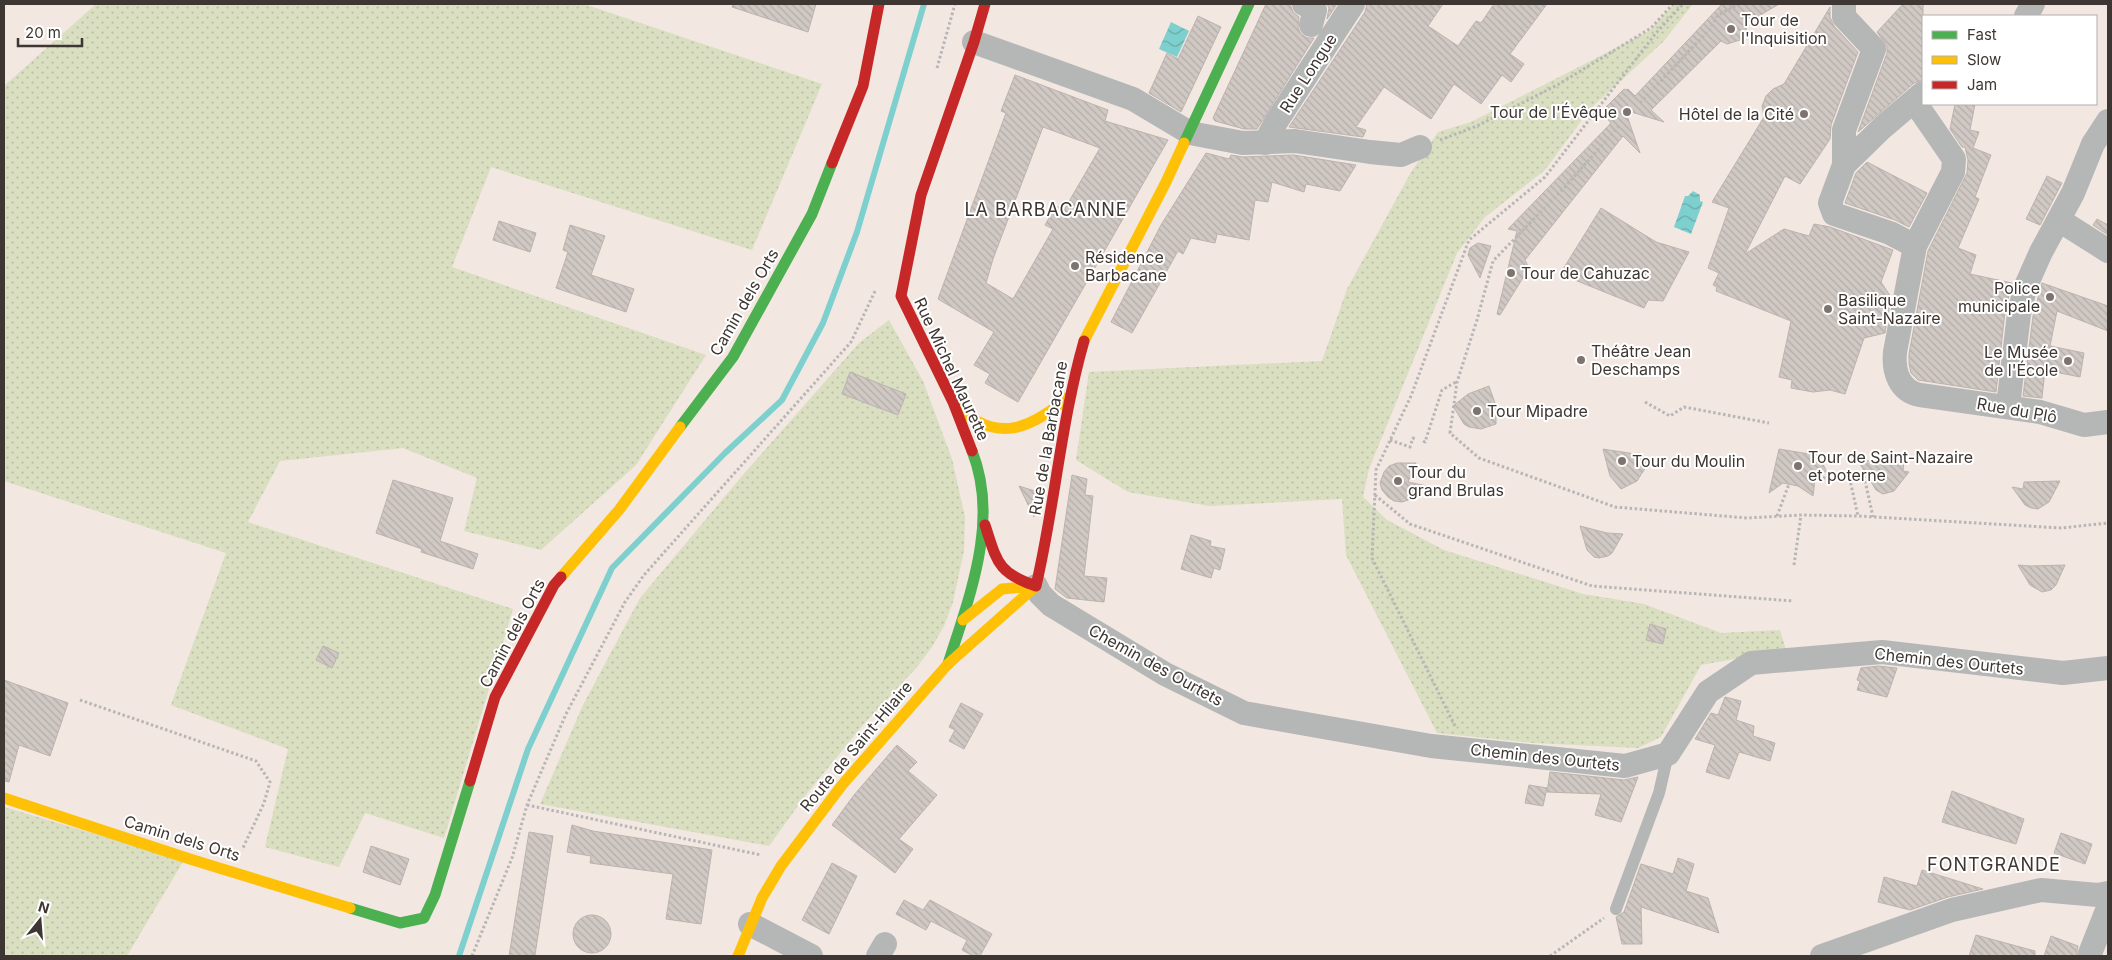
<svg xmlns="http://www.w3.org/2000/svg" width="2112" height="960" font-family="Inter,sans-serif">
<style>
.grass{fill:url(#grass-dots)}
.water{fill:url(#water-waves)}
.lines{fill:none;stroke-linecap:round;stroke-linejoin:round}
.stream{stroke:#7ed0ce;stroke-width:6}
.building{fill:url(#building-back-hatch);stroke:#bcb3af;fill-rule:evenodd}
.path{stroke:#b8b6b5;stroke-width:3;stroke-dasharray:2.5 2.5;stroke-linecap:butt}
.lane{stroke:#b5b6b6;stroke-width:12}
.street{stroke:#b5b6b6;stroke-width:24}
.fast{stroke:#4caf50;stroke-width:11}
.slow{stroke:#ffc107;stroke-width:11}
.jam{stroke:#c62828;stroke-width:11}
.poi-dot{fill:#7d746f;stroke:#fff;stroke-width:2}
.labels{text-anchor:middle;dominant-baseline:central;stroke-width:4;stroke-linejoin:round;paint-order:stroke}
.poi-label{font-size:16px;fill:#3e3632;stroke:#fff;text-anchor:start}
.street-label{font-size:16px;fill:#3e3632;stroke:#fff}
.neighbourhood-label{font-size:18px;letter-spacing:1px;fill:#3e3632;stroke:#fff}
</style>
<defs>
<pattern id="grass-dots" width="8" height="8" patternUnits="userSpaceOnUse" patternTransform="scale(1.25)"><rect width="8" height="8" fill="#d9dfc0"/><path d="M2 2h.1M6 6h.1" fill="none" stroke="#bbc0a5" stroke-width="1.8" stroke-linecap="round"/></pattern>
<pattern id="water-waves" width="16" height="10" patternUnits="userSpaceOnUse" patternTransform="scale(1.25)"><rect width="16" height="10" fill="#7ed0ce"/><path d="M0 5q4-4 8 0t8 0" fill="none" stroke="#69aaa8"/></pattern>
<pattern id="building-back-hatch" width="6" height="6" patternUnits="userSpaceOnUse" patternTransform="scale(1.25)"><rect width="6" height="6" fill="#d0c8c3"/><path d="M-1 5l2 2M0 0l6 6M5-1l2 2" fill="none" stroke="#b4aca8"/></pattern>
</defs>
<rect width="100%" height="100%" fill="#f2e7e1"/>
<path class="grass" d="M96,4h488l238,80 -70,166 -261,-83 -39,100 254,88 -70,110 -95,85 -77,-19 13,-53 -74,-30 -123,13 -32,61 265,87 -69,229 -79,-25 -26,54 -74,-20 23,-98 -117,-44 55,-152 -222,-72v-395z
M1674,4h19l-30,38 -73,67 -45,61 -60,47 -28,36 -88,216 -6,28 24,23 57,30 139,44 61,10 77,29 59,-3 6,20 -85,15 -40,72 -23,11 -104,-5 -97,-10 -91,-178 -4,-56 -133,7 -81,-14 -52,-32 13,-88 233,-11 25,-72 63,-115 28,-42 33,-10 178,-91z
M889,320l34,61 29,78 13,58 -1,33 -11,52 -9,24 -12,21 -15,20 -54,58 -58,71 -36,50 -229,-42 43,-99 57,-107 102,-122 117,-133z
M4,807l180,53 -57,96h-123z"/>
<path class="water" d="M1171,22l18,9 -12,26 -18,-8z
M1693,191l7,4v6l3,1 -12,32 -17,-7 11,-31h3z"/>
<g class="lines">
<path class="stream" d="M459,956l69,-207 84,-181 113,-115 57,-53 41,-77 34,-91 67,-228"/>
</g>
<path class="building" d="M733,4h83l-8,28 -76,-25z
M1266,4h24l3,8 6,5 -1,11 3,6 6,4h7l-57,91h-13l-29,-8 -2,-3z
M1327,4h10l-10,15 2,-11z
M1367,4h76l-15,22 30,20 18,-25 5,2 13,-19h53l-37,50 14,10 -13,18 -9,-7 -21,29 -27,-20 -23,35 -47,-32 -28,40 10,3 -3,7 -74,-10 76,-115z
M1722,4h57l-32,19 -1,8 -6,9 -13,4 -6,-3 -70,69 13,12 -39,-12 15,43 -17,-17 -98,124 4,8 -29,47 -3,-1 20,-83 -9,-2 103,-106 -8,-9 2,-2 -2,-2 21,-21 2,1 2,-1 7,7z
M1903,4h20v76l-9,3 -56,49 29,-79v-7l-10,-14z
M1830,7v10l4,9 24,26 -27,73 -1,14 -30,45 -15,-8 -40,78 39,-25 25,7 5,-12 16,3 63,23 -12,32 10,15 -6,36 -21,5 -19,56 -15,-4 -17,2 -22,-4 1,-8 -13,-3 12,-56 -75,-30 1,-4 -4,-2 6,-12 -11,-5 21,-60 -17,-6 52,-85 -2,-11 4,-10 7,-7 11,-5z
M1198,16l23,11 -40,85 -32,-19 18,-40 11,6z
M1015,75l93,35 -3,11 63,19 -150,262 -33,-19 5,-9 -16,-9 20,-33 -56,-33 68,-186 -5,-2zM1043,127l57,21 -36,62 -8,-4 -11,19 8,4 -40,70 -27,-16 7,-24z
M1955,104h20l-5,26 9,2 -6,16 18,7 -16,42 4,2 -21,49 18,7 -6,19 42,9 -7,29 -9,80 -78,-12 -7,-7 -2,-9v-10l19,-103 39,-78 1,-13 -3,-13h-3l-12,-18z
M1206,153l23,6 2,-4 12,2 51,-2 62,10 -16,26 -34,-7 -2,8 -32,-10 -4,20 -13,-2 -6,40 -32,-6 -2,9 -24,-5 -8,16 -5,-3 -46,82 -21,-11 50,-97z
M1867,162l60,31 -18,34 -14,-7 -50,-17 11,-30z
M2047,176l15,7 -22,42 -14,-6z
M1601,208l55,34 33,10 -26,49 -15,-1 -4,8 -84,-34z
M2097,219l11,6v10l-15,-10z
M499,221l37,12 -6,19 -37,-12z
M570,225l35,11 -14,39 43,14 -8,23 -70,-24 12,-36 -5,-2z
M1478,243l13,3 -11,32 -12,-23 2,-7z
M2042,283l66,23v25l-51,-20 -7,35 34,7 -4,24 -35,-7 -3,28 -19,-2 10,-80z
M850,372l56,22 -8,21 -56,-21z
M1489,386l7,20v18l-15,5 -12,-2 -5,-3 -11,-18 15,-12z
M1603,449l32,5 5,-1 9,9 -12,19 -16,8 -11,-13z
M1779,449l30,5 6,-5 12,23 -11,-1 -3,25 -15,-10 -15,-3 -14,10z
M1876,457l28,5 -1,9 6,1 -15,19 -11,3 -7,-4 -19,-31 13,2z
M1397,463h19l-8,19 19,4 -16,13 -9,3 -8,-1 -6,-4 -6,-7 -2,-7 4,-11 5,-6z
M1072,475l15,4 -2,16 8,1 -9,80 23,2 -3,24 -37,-4 -12,-9z
M393,480l60,18 -13,43 38,13 -5,15 -52,-17 1,-3 -46,-16z
M2060,481l-11,21 -11,7 -7,-1 -6,-3 -13,-18 11,2 1,-7z
M1019,486l19,6 -4,25z
M1580,526l27,7 16,1 -11,19 -4,3 -9,2 -5,-1 -7,-7z
M1191,535l20,6 -1,5 15,3 -5,21 -6,-2 -3,10 -30,-9z
M2018,565l12,1 35,-1 -9,20 -5,5 -9,2 -12,-7z
M1650,624l16,5 -3,15 -17,-4z
M323,646l16,7 -7,15 -16,-8z
M1878,666l19,2 -10,29 -30,-7 3,-9 -3,-1 4,-12z
M4,680l64,23 -18,53 -31,-11 -10,37 -5,-1z
M1725,697l16,4 -5,19 18,6 -1,10 22,7 -5,18 -31,-9 -10,27 -23,-7 9,-27 -20,-6 16,-26 7,2z
M961,703l22,11 -19,35 -15,-8 6,-11 -6,-3z
M897,745l20,17 -9,9 29,24 -38,44 14,10 -18,24 -63,-48 22,-30z
M1550,772l74,8 14,-3 -17,45 -26,-7 6,-21 -54,-2z
M1529,785l18,3 -4,18 -18,-3z
M1952,791l72,28 -8,25 -74,-22z
M572,825l21,6 119,19 -11,74 -35,-5 7,-45 -83,-11 1,-7 -24,-4z
M529,832l24,4 -18,119 -26,1z
M2061,833l31,11 -7,20 -31,-11z
M371,846l38,13 -9,26 -37,-13z
M1678,858l16,6 -8,27 22,7 11,35 -78,-26 1,37h-20l-6,-27 8,-5 17,-48 32,10z
M832,863l25,13 -28,58 -27,-14z
M1922,870l61,19 -35,8 -38,13 -32,-8 6,-25 33,9z
M904,900l19,10 7,-10 62,34 -12,22h-7l-11,-6 5,-10 -36,-19 -5,9 -30,-16z
M573 934a19 19 0 1 1 38 0a19 19 0 1 1-38 0Z
M1976,935l59,16v5h-66z
M2051,936l27,10 -2,10h-32z"/>
<g class="lines">
<path class="path" d="M937,68l18,-64
M1640,103l70,-74 8,-14 21,-11
M1619,126l-56,63 -70,72 -16,59 -20,62 -7,51 29,25 136,49 132,11 54,-3 57,1 203,12 47,-5
M1440,140l37,-14 82,-42 92,-56 22,-24
M1645,402l25,14 14,-9 85,16
M1390,440l20,7 3,-9 2,1
M1423,441l2,1 17,-52 14,-8
M1864,476l9,41
M1813,477l37,3 8,36
M1375,495l35,29 182,62 201,15
M1777,516l12,-32
M1794,565l7,-50
M80,700l176,61 14,21 -6,21 -22,47
M1455,726l-83,-168 4,-88 35,-74 58,-156 76,-63 111,-144 27,-29
M527,805l234,50
M472,956l40,-98 15,-53 39,-91 59,-112 19,-27 207,-233 25,-53
M1550,956l54,-38"/>
<path class="lane" d="M1616,909l43,-116 9,-39"/>
<path class="street" d="M1304,4l11,6 -4,15
M1844,4v13l30,32 -30,81v35l-14,38 4,11 56,19 25,13 -20,106c-2,19 4,39 25,43l120,17 44,13 24,-3
M2026,16l7,-12
M974,42l159,57 57,34 53,10 52,-2 75,11 31,3 19,-8
M1914,101l40,58 -1,13 -38,74
M1265,143l11,-21 77,-118
M1844,165l39,-38 40,-34
M2059,220l49,31
M2008,406l11,-92 6,-26 16,-36 32,-59 20,-49 15,-23
M1036,586l4,8 11,11 114,69 79,39 187,33 194,20 43,-12 40,-62 43,-29 131,-11 181,21 45,-5
M750,924l61,32
M878,956l7,-12
M1822,956l130,-46 89,-20 57,5 10,-2
M2089,956l19,-48"/>
<path class="fast" d="M1184,143l65,-139
M680,427l53,-70 79,-143 20,-51
M948,664c21,-67 52,-143 24,-213
M350,908l50,15 24,-5 11,-23 35,-114"/>
<path class="slow" d="M1084,341l82,-159 18,-39
M954,403c42,43 77,26 117,-8
M561,577l58,-67 61,-83
M963,620l39,-31 33,-3
M4,798l189,62 157,48
M738,956l24,-58 19,-32 61,-81 106,-121 88,-78"/>
<path class="jam" d="M832,163l31,-77 16,-82
M972,451l-19,-49 -52,-106 20,-101 53,-153 11,-38
M985,525c12,36 12,48 51,61
M1036,586c19,-81 25,-165 48,-245
M470,781l25,-84 59,-112 7,-8"/>
</g>
<g class="poi-dot">
<circle cx="1731" cy="29" r="5"/>
<circle cx="1627" cy="112" r="5"/>
<circle cx="1804" cy="114" r="5"/>
<circle cx="1075" cy="266" r="5"/>
<circle cx="1511" cy="273" r="5"/>
<circle cx="2050" cy="297" r="5"/>
<circle cx="1828" cy="309" r="5"/>
<circle cx="1581" cy="360" r="5"/>
<circle cx="2068" cy="361" r="5"/>
<circle cx="1477" cy="411" r="5"/>
<circle cx="1622" cy="461" r="5"/>
<circle cx="1798" cy="466" r="5"/>
<circle cx="1398" cy="481" r="5"/>
</g>
<g class="labels">
<g class="poi-label">
<text x="1741" y="20">Tour de<tspan x="1741" dy="18">l'Inquisition</tspan></text>
<text x="1617" y="112" text-anchor="end">Tour de l'Évêque</text>
<text x="1794" y="114" text-anchor="end">Hôtel de la Cité</text>
<text x="1085" y="257">Résidence<tspan x="1085" dy="18">Barbacane</tspan></text>
<text x="1521" y="273">Tour de Cahuzac</text>
<text x="2040" y="288" text-anchor="end">Police<tspan x="2040" dy="18">municipale</tspan></text>
<text x="1838" y="300">Basilique<tspan x="1838" dy="18">Saint-Nazaire</tspan></text>
<text x="1591" y="351">Théâtre Jean<tspan x="1591" dy="18">Deschamps</tspan></text>
<text x="2058" y="352" text-anchor="end">Le Musée<tspan x="2058" dy="18">de l'École</tspan></text>
<text x="1487" y="411">Tour Mipadre</text>
<text x="1808" y="457">Tour de Saint-Nazaire<tspan x="1808" dy="18">et poterne</tspan></text>
<text x="1632" y="461">Tour du Moulin</text>
<text x="1408" y="472">Tour du<tspan x="1408" dy="18">grand Brulas</tspan></text>
</g>
<g class="street-label">
<text transform="translate(1308 73) rotate(-57)">Rue Longue</text>
<text transform="translate(744 302) rotate(-60)">Camin dels Orts</text>
<text transform="translate(952 369) rotate(65)">Rue Michel Maurette</text>
<text transform="translate(2017 410) rotate(10)">Rue du Plô</text>
<text transform="translate(1048 438) rotate(-80)">Rue de la Barbacane</text>
<text transform="translate(512 633) rotate(-62)">Camin dels Orts</text>
<text transform="translate(1949 661) rotate(6)">Chemin des Ourtets</text>
<text transform="translate(1156 665) rotate(29)">Chemin des Ourtets</text>
<text transform="translate(856 746) rotate(-50)">Route de Saint-Hilaire</text>
<text transform="translate(1545 757) rotate(6)">Chemin des Ourtets</text>
<text transform="translate(182 838) rotate(17)">Camin dels Orts</text>
</g>
<g class="neighbourhood-label">
<text x="1046" y="209">LA BARBACANNE</text>
<text x="1994" y="864">FONTGRANDE</text>
</g>
</g>
<rect width="2112" height="960" fill="none" stroke="#3e3632" stroke-width="10"/>
<rect x="1922" y="15" width="175" height="90" fill="#ffffff" stroke="#b2afad"/>
<rect x="1932" y="31" width="25" height="8" fill="#4caf50" stroke="#b2afad"/>
<text x="1967" y="40" font-size="15" fill="#3e3632">Fast</text>
<rect x="1932" y="56" width="25" height="8" fill="#ffc107" stroke="#b2afad"/>
<text x="1967" y="65" font-size="15" fill="#3e3632">Slow</text>
<rect x="1932" y="81" width="25" height="8" fill="#c62828" stroke="#b2afad"/>
<text x="1967" y="90" font-size="15" fill="#3e3632">Jam</text>
<g transform="translate(40 920) rotate(17)" stroke="#ffffff" stroke-width="4" paint-order="stroke">
<path d="M0-4L9 19L0 12L-9 19Z" fill="#3e3632"/>
<text y="-8" font-size="14" font-weight="bold" text-anchor="middle" fill="#3e3632">N</text>
</g>
<path d="M18 38v8h64v-8" fill="none" stroke="#3e3632" stroke-width="2.5"/>
<text x="25" y="38" font-size="15" fill="#3e3632" stroke="#ffffff" stroke-width="4" paint-order="stroke">20 m</text>
</svg>
